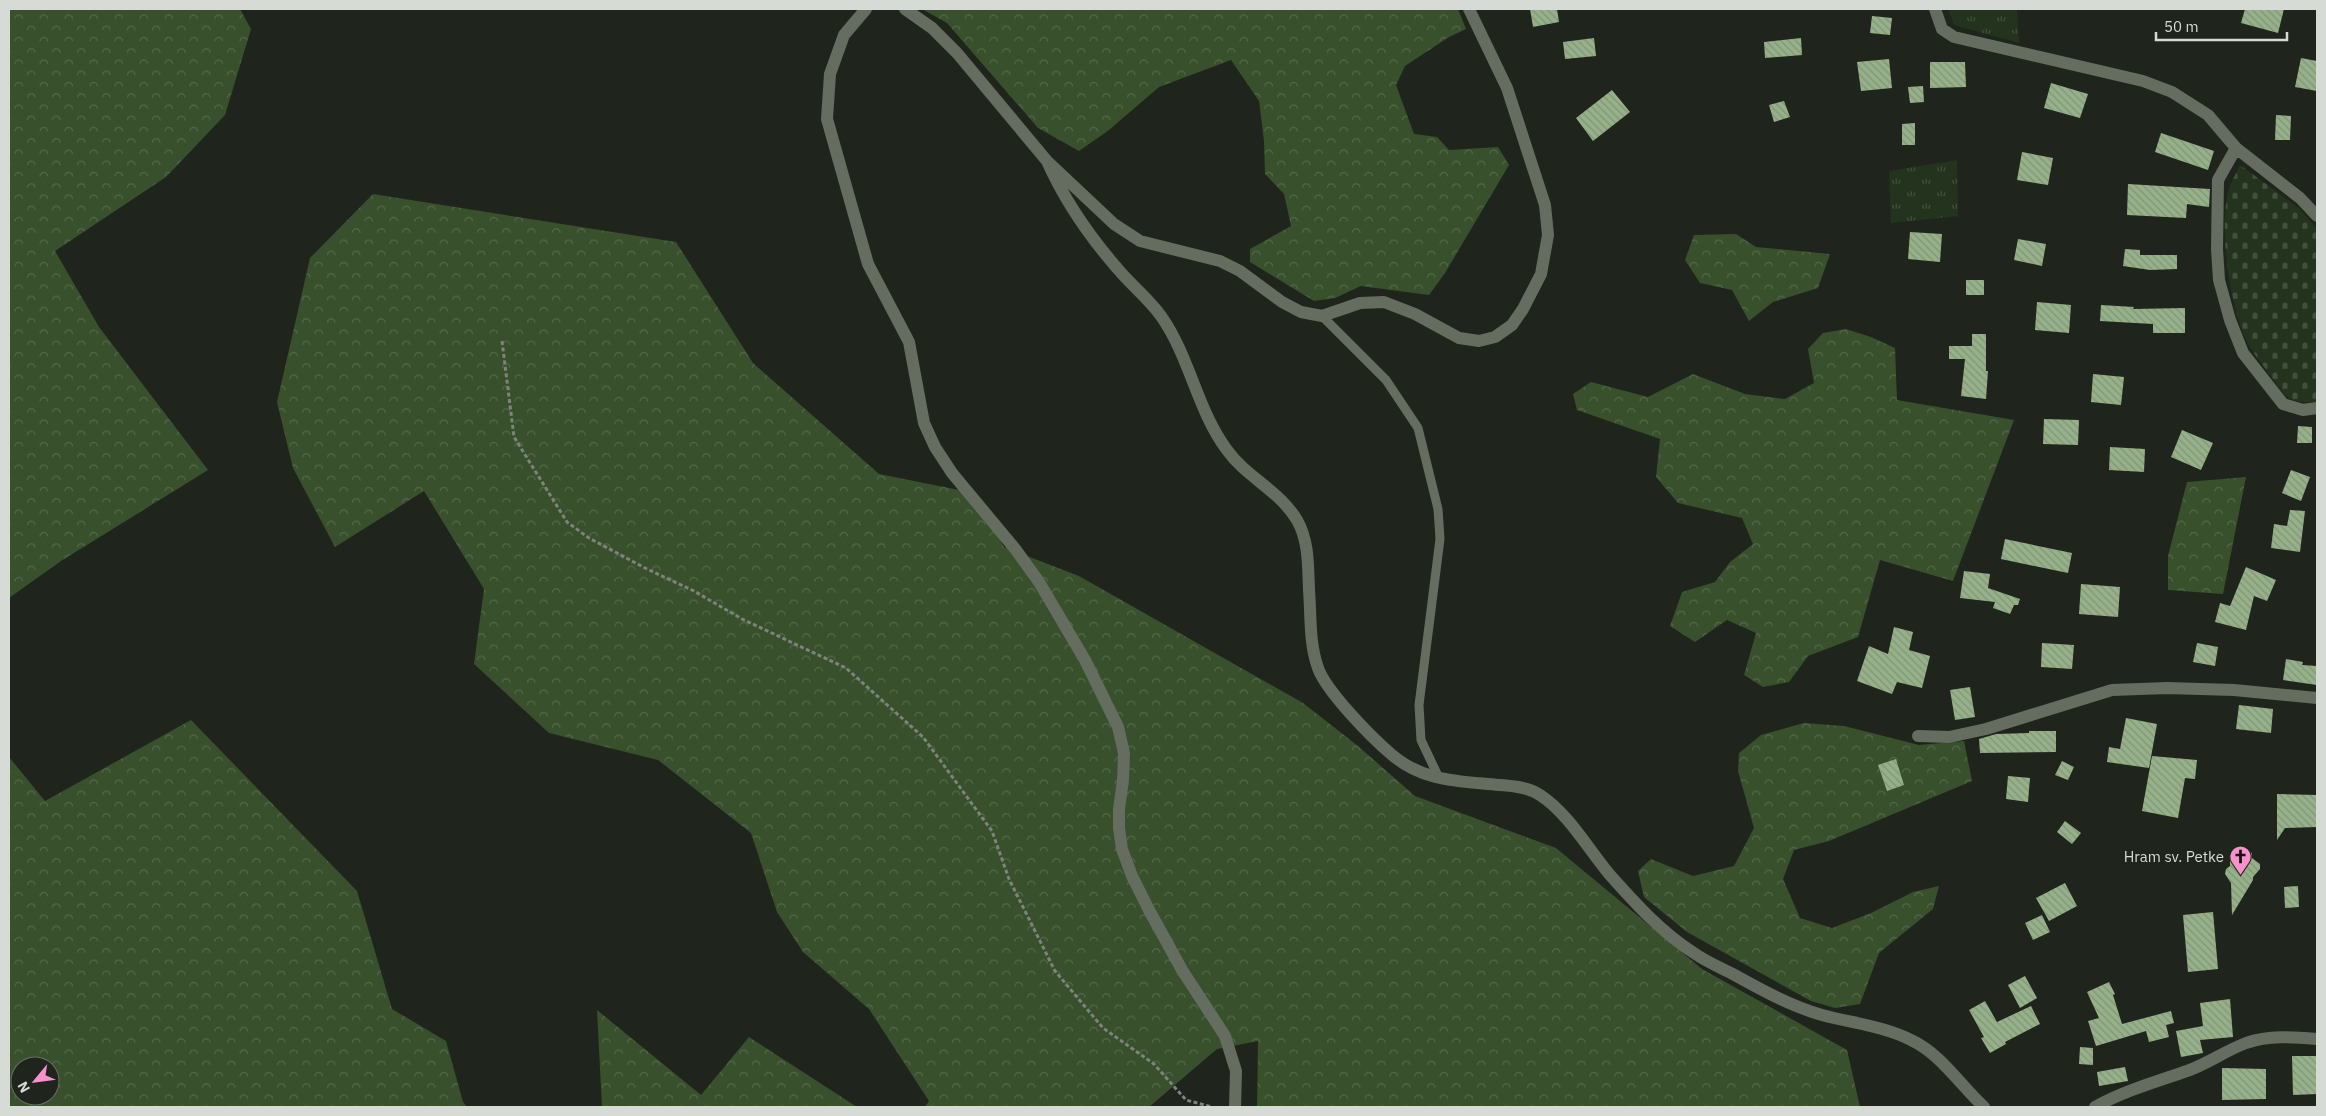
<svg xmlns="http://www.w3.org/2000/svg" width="2326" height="1116" font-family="'IBM Plex Sans',sans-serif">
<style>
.grass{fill:url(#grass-tufts)}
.forest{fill:url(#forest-crowns);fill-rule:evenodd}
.cemetery{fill:url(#cemetery-stones)}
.building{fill:url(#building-back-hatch)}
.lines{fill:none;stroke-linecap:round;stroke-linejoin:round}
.path{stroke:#7e837c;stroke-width:3;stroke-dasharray:4 2.5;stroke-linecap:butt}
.service{stroke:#656d61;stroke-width:9}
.minor{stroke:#656d61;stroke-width:12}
.labels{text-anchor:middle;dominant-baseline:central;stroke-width:5;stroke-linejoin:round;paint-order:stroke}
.poi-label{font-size:15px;fill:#d7dbd5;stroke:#1f251c;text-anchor:end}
</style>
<defs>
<pattern id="grass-tufts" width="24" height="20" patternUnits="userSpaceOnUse" patternTransform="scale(1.25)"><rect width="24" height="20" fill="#24331d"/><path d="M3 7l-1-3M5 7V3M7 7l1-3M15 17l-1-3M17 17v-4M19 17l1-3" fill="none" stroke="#43503d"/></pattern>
<pattern id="forest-crowns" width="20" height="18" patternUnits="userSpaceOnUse" patternTransform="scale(1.25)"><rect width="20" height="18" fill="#38502c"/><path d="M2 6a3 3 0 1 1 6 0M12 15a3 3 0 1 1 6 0" fill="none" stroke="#54694a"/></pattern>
<pattern id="cemetery-stones" width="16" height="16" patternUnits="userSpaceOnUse" patternTransform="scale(1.25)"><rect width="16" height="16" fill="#24331d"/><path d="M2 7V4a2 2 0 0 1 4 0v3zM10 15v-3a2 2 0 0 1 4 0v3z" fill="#43503d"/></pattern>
<pattern id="building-back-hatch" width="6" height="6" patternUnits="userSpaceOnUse" patternTransform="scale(1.25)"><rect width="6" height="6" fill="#96b189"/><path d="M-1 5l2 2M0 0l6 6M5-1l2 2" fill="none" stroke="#809577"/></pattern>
</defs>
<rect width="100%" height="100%" fill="#1f251c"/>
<path class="grass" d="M1948,9h69l2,34 -65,-18z
M1957,160l1,56 -67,7 -2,-52z"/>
<path class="forest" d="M9,9h231l11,20 -26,86 -59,62 -111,74 44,76 109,143 -147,91 -52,37z
M922,9h536l8,20 -17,8 -44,29 -9,19 18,49 23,3 12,13 49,-3 11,18 -64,108 -16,22 -68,-9 -26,12 -21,3 -64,-39v-13l41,-23 -7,-32 -19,-20 -1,-33 -5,-40 -28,-41 -72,27 -50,43 -30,21 -41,-23 -91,-105z
M373,194l303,48 77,121 126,111 95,19 30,54 75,29 224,127 55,43 57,50 141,52 146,121 145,81 13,57h-603l1,-66 -41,8 -68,58h-224l4,-6 -60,-92 -66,-57 -26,-40 -26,-79 -93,-73 -109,-27 -75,-69 10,-75 -60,-98 -89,56 -42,-79 -16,-66 33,-144z
M1736,234l20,13 74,7 -12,34 -45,14 -24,19 -17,-31 -32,-7 -15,-23 9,-25z
M1846,329l25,8 24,11 2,52 117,20 -61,161 -73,-21 -22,77 -50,19 -19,26 -26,5 -19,-12 12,-42 -29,-13 -32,22 -25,-16 12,-34 33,-10 15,-20 23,-18 -11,-26 -64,-15 -22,-26 4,-38 -83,-29 -4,-16 18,-12 57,15 45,-23 52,20 40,5 29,-16 -6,-34 15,-16z
M2246,477l-23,117 -55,-4v-34l19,-74z
M191,720l166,171 35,118 54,32 17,61 4,5h-458v-350l36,44zM20,1066h30v30h-30z
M1804,723l40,3 75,19 45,-4 8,40 -143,60 -35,9 -11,29 17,39 32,10 39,-15 42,-21 26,-6 -6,23 -54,44 -19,51 -25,4 -24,-7 -124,-69 -43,-35 -6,-26 13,-12 42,17 41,-10 20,-38 -16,-57 1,-18 22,-18z
M597,1010l104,85 48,-58 108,70h-255z"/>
<path class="cemetery" d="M2240,165l59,43 18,21v173c-32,2 -32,-7 -50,-31 -5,-7 -11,-14 -16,-22 -21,-35 -32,-117 -23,-156 2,-10 8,-19 12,-28z"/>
<path class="building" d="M1530,9h27l2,13 -26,5z
M2245,9h39l-6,24 -37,-10z
M1872,16l20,2 -2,17 -20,-2z
M1594,38l2,18 -31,3 -2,-17z
M1801,38l1,17 -37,3 -1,-16z
M2301,58l16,3v30l-22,-4z
M1889,59l3,29 -31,3 -4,-29z
M1930,62h35l1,25 -36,1z
M2051,83l37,11 -8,24 -36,-10z
M1923,86l1,16 -14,1 -2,-16z
M1612,90l18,22 -37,29 -17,-23z
M1784,101l6,16 -16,5 -5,-17z
M2276,115l15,1 -1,24h-15z
M1915,123v22h-13v-21z
M2161,133l53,18 -6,19 -53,-18z
M2022,152l31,6 -5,27 -31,-5z
M2128,184l82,5 -1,18 -22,-3 -1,14 -59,-3z
M1910,232l32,2 -2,28 -32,-3z
M2018,239l28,5 -4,22 -28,-6z
M2125,249l15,1v5h37v14l-27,1 -27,-4z
M1966,280h18v15h-18z
M2037,302l34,3 -2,28 -34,-3z
M2101,305l33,2 -1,2 52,-1v25h-32v-9l-53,-3z
M1972,334h14v37h2l-2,28 -25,-3 4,-37h-16v-13h23z
M2093,374l31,3 -3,28 -30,-3z
M2044,419l35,1 -1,25 -35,-1z
M2298,426l14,1v16h-15z
M2182,430l31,13 -12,27 -30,-13z
M2110,447l35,2 -1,23 -35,-2z
M2291,470l19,7 -9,24 -19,-8z
M2290,510l15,1 -5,41 -29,-4 3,-24 13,2z
M2005,539l67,14 -4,20 -67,-14z
M2246,567l30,13 -9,21 -13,-5 -8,34 -31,-8 5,-19 10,3z
M1964,571l26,3 -2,14 32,11 -2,6h-4l-4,9 -17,-6 2,-6 -35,-4z
M2081,584l39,3 -2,30 -39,-3z
M1894,627l19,5 -4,18 21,6 -8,32 -25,-6 -5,12 -35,-13 12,-35 19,8z
M2042,643l32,2 -2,24 -31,-2z
M2197,643l21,4 -3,19 -22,-4z
M2286,659l17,3 -1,3 15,1v19l-34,-5z
M1970,687l5,30 -20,3 -5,-30z
M2239,705l34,4 -2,24 -35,-4z
M2126,718l31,6 -8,44 -42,-6 2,-15 11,2z
M2029,731h27v21l-76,1 -1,-14 17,-5 33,-1z
M2152,756l45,4 -2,19 -10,-1 -7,40 -36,-7z
M1896,759l8,26 -17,6 -9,-26z
M2062,761l12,6 -6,13 -13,-5z
M2008,776l22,2 -2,24 -22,-3z
M2277,794l40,1v32l-32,1 -8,12z
M2065,821l16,12 -9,11 -15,-12z
M2235,848h7l10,5v5l8,6v5l-7,8v3l-21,35 -1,-32 -6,-9 1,-5 4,-3v-12z
M2065,883l12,23 -28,15 -13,-23z
M2298,886l1,21 -14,1 -1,-21z
M2213,912l5,57 -30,3 -5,-57z
M2042,915l8,17 -17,8 -8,-17z
M2025,976l12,22 -17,10 -12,-23z
M2109,982l6,12 -2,1 9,29 49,-13 3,12 -8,2 3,12 -20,5 -3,-11 -50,15 -8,-25 11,-3 -12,-26z
M2230,999l3,38 -33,3 3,13 -22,4 -5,-26 27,-5 -3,-23z
M1985,1001l12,21 34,-16 9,18 -35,18 1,2 -16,9 -9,-15 3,-1 -15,-27z
M2080,1047l13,1v17l-14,-1z
M2292,1056h25v38l-24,1z
M2125,1067l3,14 -29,5 -2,-14z
M2222,1068l44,1v30l-44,1z"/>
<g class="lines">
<path class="path" d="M502,341l12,96 53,85 22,16 56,30 49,23 48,28 104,49 77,69 69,94 17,48 46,92 48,57 51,36 32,36 26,7"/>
<path class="service" d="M1322,316l64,64 32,48 20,81 2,30 -21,166 2,35 18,38"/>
<path class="minor" d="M866,9l-22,26 -14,39 -3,45 41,145 41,78 15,81 11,24 17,26 64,77 23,32 46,78 33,67 6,26 -1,27 -4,29v19l3,21 10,27 17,34 33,60 43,66 11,35 -1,36
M905,9l27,19 25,25 90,108 67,63 26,17 80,20 20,10 42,31 19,10 21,4 38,-13 24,-1 31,12 44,24 20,3 16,-4 17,-12 11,-16 18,-35 7,-39 -3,-30 -38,-117 -38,-79
M1935,9l7,20 12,8 189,44 29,11 36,23 28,33 64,50 17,18
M2236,148l-18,32 -1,69 2,31 11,40 13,33 40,51 20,6 14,-2
M1047,161c17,38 43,76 70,107 14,17 31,30 44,48 29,41 36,94 66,134 20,28 52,40 70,70 12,21 11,46 12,70 2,25 0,53 9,78 8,23 53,69 73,86 32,28 68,27 108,31 13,1 29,2 41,10 29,19 48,54 70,80 25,28 52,58 84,78 11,8 25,14 37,20 29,16 59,33 91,42 29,8 62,11 89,25 30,14 49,45 73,67
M1918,736l31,1 37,-8 126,-39 55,-2 67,2 83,8
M2095,1107c29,-16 60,-25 92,-36 20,-7 38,-20 59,-28 23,-8 47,-6 71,-4"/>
</g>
<defs>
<symbol id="church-pin" viewBox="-11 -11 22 30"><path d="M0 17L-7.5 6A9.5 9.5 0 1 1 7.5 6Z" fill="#f890cb" stroke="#1f251c"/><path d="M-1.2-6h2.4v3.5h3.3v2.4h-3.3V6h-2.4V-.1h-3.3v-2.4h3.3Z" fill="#111"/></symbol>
</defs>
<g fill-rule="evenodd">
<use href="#church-pin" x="2228" y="844" width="25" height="34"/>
</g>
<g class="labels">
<g class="poi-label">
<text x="2224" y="856">Hram sv. Petke</text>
</g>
</g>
<rect width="2326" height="1116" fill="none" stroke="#d7dbd5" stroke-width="20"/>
<g transform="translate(35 1081) rotate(241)"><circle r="24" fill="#1f251c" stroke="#696e66"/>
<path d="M0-4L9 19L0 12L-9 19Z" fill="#f890cb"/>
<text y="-8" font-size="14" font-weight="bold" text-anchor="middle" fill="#d7dbd5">N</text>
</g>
<path d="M2156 32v8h131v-8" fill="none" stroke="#d7dbd5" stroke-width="2.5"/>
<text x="2164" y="32" font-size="15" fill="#d7dbd5" stroke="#1f251c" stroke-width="4" paint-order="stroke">50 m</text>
</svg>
